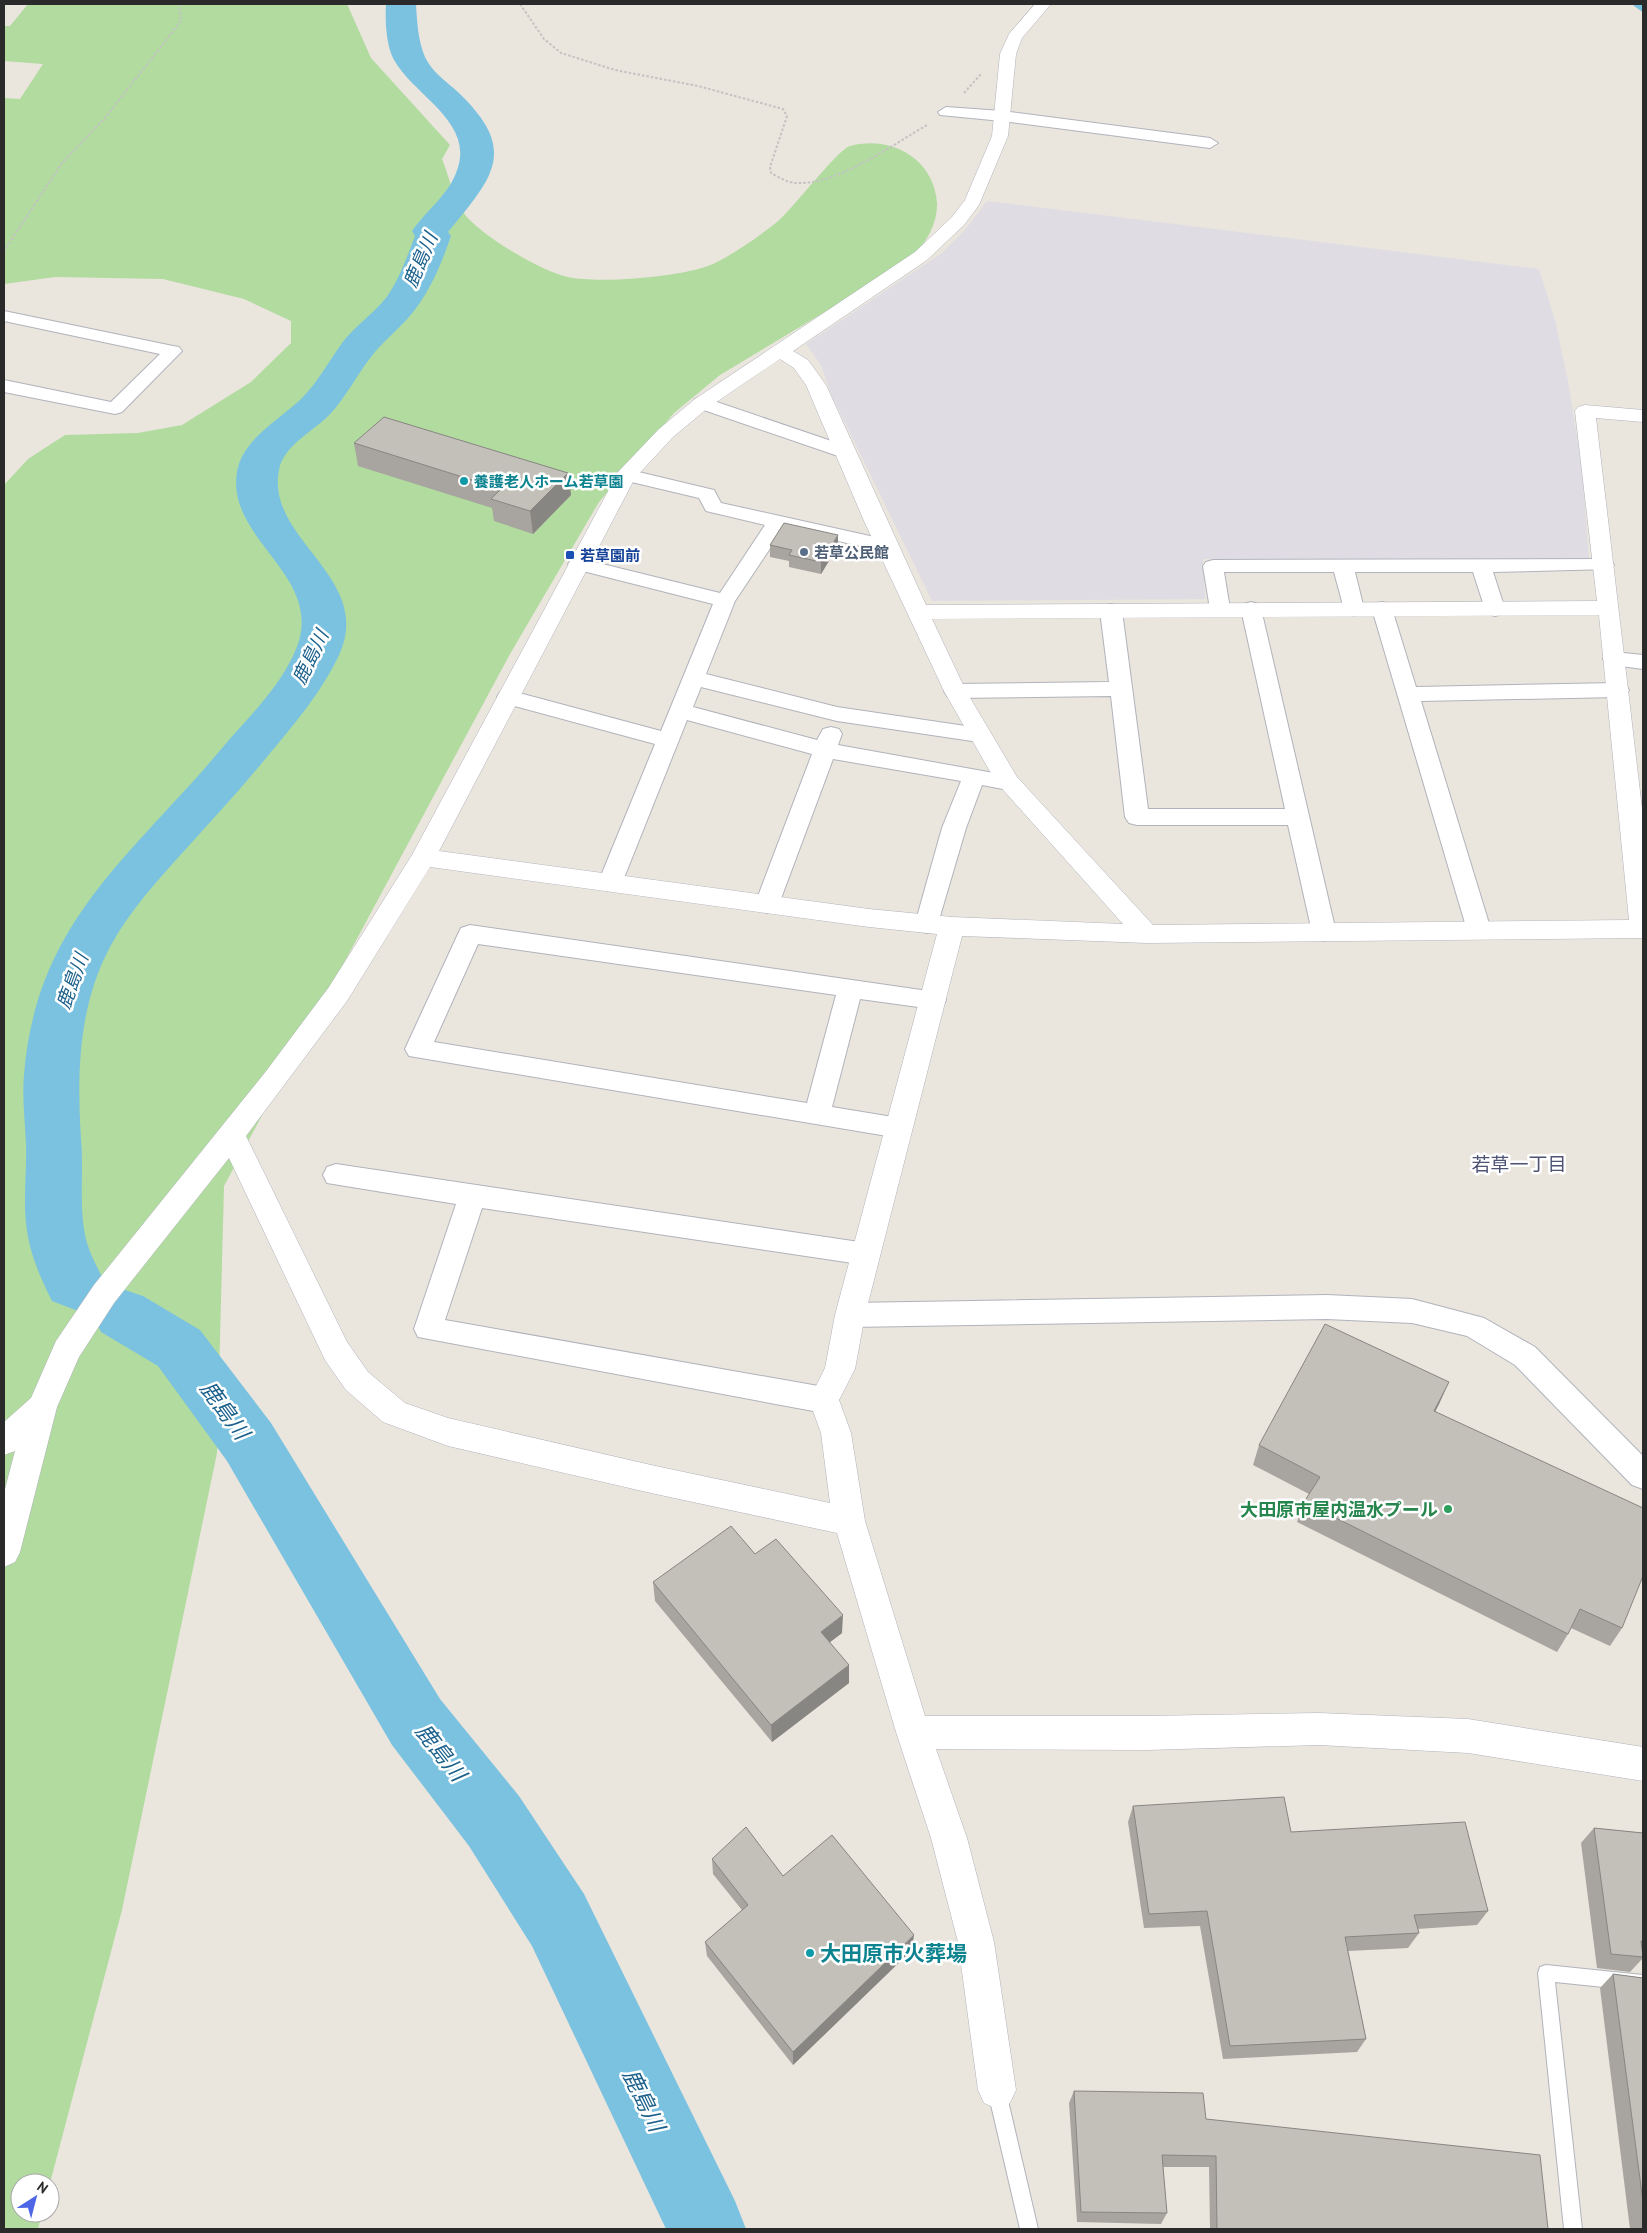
<svg xmlns="http://www.w3.org/2000/svg" width="1647" height="2233" font-family="'PT Sans','Noto Sans JP',sans-serif">
<style>
.industrial{fill:#dfdde3}
.green{fill:#b1db9f}
.lines{fill:none;stroke-linecap:round;stroke-linejoin:round}
.stream{stroke:#7bc2e1;stroke-width:5.5}
.river{fill:#7bc2e1;fill-rule:evenodd}
.service-casing{stroke:#b1b3bc;stroke-width:2}
.minor-casing{stroke:#b1b3bc;stroke-width:2}
.tertiary-casing{stroke:#b1b3bc;stroke-width:1}
.path{stroke:#c3c3c3;stroke-width:2;stroke-dasharray:2.5 2;stroke-linecap:butt}
.service{fill:#fff;fill-rule:evenodd}
.minor{fill:#fff;fill-rule:evenodd}
.tertiary{fill:#fff;fill-rule:evenodd}
.wall{fill:#a8a49f}
.shaded-wall{fill:#888682}
.building{fill:#c3bfb9;stroke:#888682}
.culture-dot{fill:#0f9aa8;stroke:#fff;stroke-width:2}
.service-dot{fill:#5c6f8a;stroke:#fff;stroke-width:2}
.transit-dot{fill:#1a4fb4;stroke:#fff;stroke-width:2}
.leisure-dot{fill:#2e9e5b;stroke:#fff;stroke-width:2}
.labels{text-anchor:middle;dominant-baseline:central;stroke-width:5;stroke-linejoin:round;paint-order:stroke}
.far-culture-label{font-size:15px;font-weight:bold;fill:#0d838f;stroke:#fff;text-anchor:start}
.far-service-label{font-size:15px;font-weight:bold;fill:#4e5e75;stroke:#fff;text-anchor:start}
.far-transit-label{font-size:15px;font-weight:bold;fill:#164399;stroke:#fff;text-anchor:start}
.leisure-label{font-size:18px;font-weight:bold;fill:#27864d;stroke:#fff;text-anchor:end}
.water-label{font-size:19px;font-style:italic;fill:#1c618c;stroke:#fff}
.neighbourhood-label{font-size:19px;fill:#4f5475;stroke:#fff}
.near-culture-label{font-size:21px;font-weight:bold;fill:#0d838f;stroke:#fff;text-anchor:start}
.near-water-label{font-size:22px;font-style:italic;fill:#1c618c;stroke:#fff}
</style>
<rect width="100%" height="100%" fill="#eae5dd"/>
<path class="industrial" d="M987,201l552,68 16,51 13,61 14,87 7,91h-386l2,40 -273,2 -101,-207 -10,-29 -15,-21 136,-91 23,-23z"/>
<path class="green" d="M28,4h319l24,54 79,87 -8,14c7,17 11,39 21,53 15,22 79,60 105,65 31,7 122,0 149,-15 20,-10 42,-26 60,-40 15,-12 61,-73 73,-76 40,-11 84,12 87,57 1,22 -13,41 -26,57l-191,115 -46,38 -75,89 -89,152 -286,532 -7,267 -95,457 -72,273h-30v30h22l-4,16h-34v-1744l24,-26 37,-24 73,-2 44,-8 69,-43 40,-39v-22l-47,-22 -81,-20 -108,-2 -51,7v-186l16,1 23,-35 -39,-3v-35h6z"/>
<g class="lines">
<path class="stream" d="M1636,4l7,5"/>
<path class="river" d="M386,4h30c1,17 2,37 9,53 6,14 22,25 34,36 60,58 34,84 -11,139l3,4c-10,29 -22,58 -42,81 -12,14 -27,25 -38,40 -14,18 -24,38 -39,55 -16,18 -49,33 -53,58 -14,69 94,106 61,183 -18,39 -47,73 -74,105 -26,32 -54,62 -81,92 -27,30 -56,61 -75,97 -32,60 -33,126 -29,192 3,34 -3,71 6,104 5,16 13,29 20,44l-4,9 19,-7 21,7 57,34 71,93 169,276 79,97 65,98 151,307 11,28h-80l-134,-283 -63,-100 -77,-101 -165,-284 -69,-95 -57,-34 -9,-18 5,-9 -19,6 -26,-10c-10,-20 -20,-42 -24,-64 -6,-30 -1,-63 -2,-93 -1,-23 -4,-46 -2,-69 12,-154 108,-219 199,-328 24,-28 52,-55 69,-89 42,-80 -67,-115 -55,-186 5,-33 44,-53 65,-74 16,-16 27,-37 40,-55 13,-17 31,-29 44,-45 13,-18 21,-41 29,-62l-3,-5c13,-19 36,-36 44,-58 21,-50 -41,-76 -62,-113 -8,-15 -9,-39 -8,-56z"/>
<defs>
<path id="service" d="M1546,1965l97,10v16l-88,-9 27,247h-18l-26,-256 2,-6z
M997,2083l6,3 3,6 32,137h-18l-32,-137 3,-6z"/>
<path id="minor" d="M946,107l56,4 208,27 8,5 -8,5 -208,-27 -62,-6 -2,-3z
M4,311l169,35 6,1 3,4 -60,61 -7,2 -111,-22v-12l107,22 49,-48 -156,-33z
M702,397l150,51 3,4 -3,4h-14l-143,-49 -2,-4 2,-4z
M626,469l88,21 7,13 167,37 7,2 3,4 -3,4 -7,2 -105,-23 -48,72 -29,73 131,33 142,21 8,2 3,5 -3,5 -8,2 -142,-21 -136,-34 -8,20 124,33 6,-11 8,-2 8,2 3,5 -4,11 178,32 3,5 -3,5 -8,3 -26,-5 -16,43 -30,102 -9,3 -9,-3 -3,-6 27,-96 19,-47 -128,-22 -54,145 -3,6 -9,3 -9,-3 -3,-6 57,-150 -125,-34 -65,163 -4,6 -8,2 -8,-2 -4,-6 57,-139 -155,-42 -3,-5 3,-5 8,-2 153,41 52,-127 -142,-36 -3,-4 3,-4 7,-2 142,35 45,-68 -59,-14 -7,-13 -80,-19 -3,-4 3,-4z
M1604,559l7,2 3,4 -3,4 -118,3 12,37 -3,5 -7,2 -7,-2 -3,-5 -12,-37h-118l9,37 -3,5 -7,2 -7,-2 -3,-5 -10,-37h-110l6,37 -3,5 -7,2 -7,-2 -3,-5 -7,-43 3,-4 7,-2z
M1251,602l7,2 3,5 75,323 -3,6 -9,3 -9,-3 -3,-6 -24,-107h-151l-8,-2 -4,-6 -14,-121 -156,2 -8,-2 -3,-5 3,-5 8,-2 154,-2 -9,-71 4,-5 7,-2 7,2 4,5 26,198h137l-44,-200 3,-5z
M1382,602l7,2 3,5 24,78 202,-4 8,2 3,5 -3,5 -8,2 -197,4 70,229 -3,6 -9,3 -9,-3 -3,-6 -95,-321 3,-5z
M1614,652l29,3v14l-37,-5 -3,-5 3,-5z
M470,925l472,68 4,7 -4,7 -9,2 -73,-10 -28,108 67,11 9,3 4,7 -4,7 -9,3 -490,-82 -4,-7 53,-115 3,-6zM478,944l358,51 -29,108 -373,-61z
M336,1164l530,79 10,3 4,8 -4,8 -10,3 -384,-57 -37,112 379,67 10,4 5,9 -5,9 -10,4 -406,-76 -4,-8 42,-125 -129,-21 -4,-8 4,-8z
M1327,1295l85,4 72,19 51,29 108,109v33l-11,-4 -117,-120 -48,-29 -55,-13 -85,-4 -477,8 -10,-4 -4,-8 4,-8 10,-4z"/>
<path id="tertiary" d="M1035,4h16l-29,34 -6,16 -8,82 -29,69 -15,20 -37,35 -134,91 15,9 18,25 100,220 671,-4 -22,-190 3,-4 7,-2 58,5v12l-47,-4 47,399v121l-496,5 -185,-7 -97,379 -10,54 -16,31 12,33 14,88 60,195h222l172,-3 149,6 175,28v34l-175,-28 -149,-8 -172,5 -211,-1 31,89 27,104 22,148 -6,13 -13,6 -13,-6 -6,-13 -20,-148 -27,-104 -35,-106 -59,-199 -186,-40 -203,-47 -65,-24 -37,-32 -21,-30 -96,-202 -115,145 -35,54 -22,50 -37,145 -5,10 -11,5v-74l11,-42 -11,4v-33l27,-24 25,-57 38,-56 173,-215 62,-83 83,-132 207,-384 40,-42 36,-30 220,-147 37,-35 13,-17 27,-64 8,-82 9,-20zM780,359l14,9 12,17 58,136 80,170 52,91 127,142 -171,-7 -83,-8 -430,-58 196,-373 38,-41 36,-30zM1599,615l30,305 -476,5 -136,-148 -51,-86 -34,-72zM430,867l439,60 68,7 -102,381 -10,53 -16,32 12,33 9,70 -179,-38 -203,-47 -43,-15 -37,-31 -21,-30 -101,-206 101,-135z"/>
</defs>
<use href="#service" class="service-casing"/>
<use href="#minor" class="minor-casing"/>
<use href="#tertiary" class="tertiary-casing"/>
<path class="path" d="M520,4l24,35 17,14 54,17 83,16 85,23 4,7 -17,51 1,6c7,4 17,10 25,10 42,2 96,-38 131,-58
M964,93l17,-19
M4,251l58,-88 43,-45 76,-97 -2,-17"/>
<use href="#service" class="service"/>
<use href="#minor" class="minor"/>
<use href="#tertiary" class="tertiary"/>
</g>
<path class="wall" d="M354,443l214,30 3,22 -38,39 -39,-13 -2,-13 -134,-42z
M770,545l68,1 -17,28 -32,-7v-6l-19,-4z
M1440,1402l-5,10 187,216 -12,18 -39,-18 -3,6 -11,18 -260,-130 7,-20 5,-8 -56,-29 6,-20z
M755,1554l87,79 -12,9 19,41 -77,59 -117,-141 -2,-19z
M1133,1806l158,26 197,79 -11,14 -60,4 2,4 -11,15 -60,3 18,88 -9,13 -134,7 -23,-133 -56,2 -16,-106z
M1594,1828l49,5v125l-13,14 -33,-4 -16,-125z
M712,1859l71,17 129,74 -119,115 -86,-109 -2,-14 37,-32 -29,-36z
M1613,1974l30,4v251h-13l-30,-241z
M1074,2091l132,28 342,110h-338l-1,-62h-46l4,46 -6,11 -84,-2 -8,-119z"/>
<path class="shaded-wall" d="M568,473l3,22 -38,39 -3,-23z
M838,535v11l-17,28v-12z
M1449,1382l-9,20 -15,29 9,-20z
M843,1615l-1,18 -21,16v-17z
M849,1665v18l-77,59 -1,-17z
M914,1935l-2,15 -119,115v-13z"/>
<path class="building" d="M384,417l184,56 -38,38 -39,-12 10,-10 -147,-46z
M784,523l54,12 -17,27 -32,-7 3,-5 -22,-5z
M1325,1324l124,58 -15,29 209,97v68l-21,52 -42,-19 -12,25 -264,-132 16,-25 -61,-32z
M731,1526l24,28 21,-15 67,76 -22,17 28,33 -78,60 -118,-143z
M1284,1797l7,35 174,-10 23,89 -74,4 5,18 -74,4 21,102 -136,7 -23,-135 -58,3 -16,-108z
M746,1827l37,49 49,-41 82,100 -121,117 -88,-110 43,-37 -36,-46z
M1594,1828l49,5v108h-2l2,16 -32,-3z
M1613,1974l30,4v224z
M1074,2091l129,2 3,26 334,36 8,74h-331l-1,-73 -54,-1 5,58 -86,-1z"/>
<g class="culture-dot">
<circle cx="464" cy="481" r="5"/>
<circle cx="810" cy="1953" r="5"/>
</g>
<circle class="service-dot" cx="804" cy="552" r="5"/>
<rect class="transit-dot" x="565" y="550" width="10" height="10" rx="2.5"/>
<circle class="leisure-dot" cx="1448" cy="1509" r="5"/>
<g class="labels">
<g class="far-culture-label">
<text x="474" y="481">養護老人ホーム若草園</text>
</g>
<g class="far-service-label">
<text x="814" y="552">若草公民館</text>
</g>
<g class="far-transit-label">
<text x="580" y="555">若草園前</text>
</g>
<g class="leisure-label">
<text x="1438" y="1509">大田原市屋内温水プール</text>
</g>
<g class="water-label">
<text transform="translate(420 260) rotate(-67)">鹿島川</text>
<text transform="translate(310 657) rotate(-64)">鹿島川</text>
<text transform="translate(72 981) rotate(-70)">鹿島川</text>
</g>
<g class="neighbourhood-label">
<text x="1519" y="1164">若草一丁目</text>
</g>
<g class="near-culture-label">
<text x="820" y="1953">大田原市火葬場</text>
</g>
<g class="near-water-label">
<text transform="translate(225 1410) rotate(54)">鹿島川</text>
<text transform="translate(441 1752) rotate(52)">鹿島川</text>
<text transform="translate(644 2100) rotate(64)">鹿島川</text>
</g>
</g>
<rect width="1647" height="2233" fill="none" stroke="#2a2a2a" stroke-width="10"/>
<g transform="translate(35 2198) rotate(36)"><circle r="24" fill="#ffffff" stroke="#aaaaaa"/>
<path d="M0-4L9 19L0 12L-9 19Z" fill="#4e65e6"/>
<text y="-8" font-size="14" font-weight="bold" text-anchor="middle" fill="#2a2a2a">N</text>
</g>
</svg>
